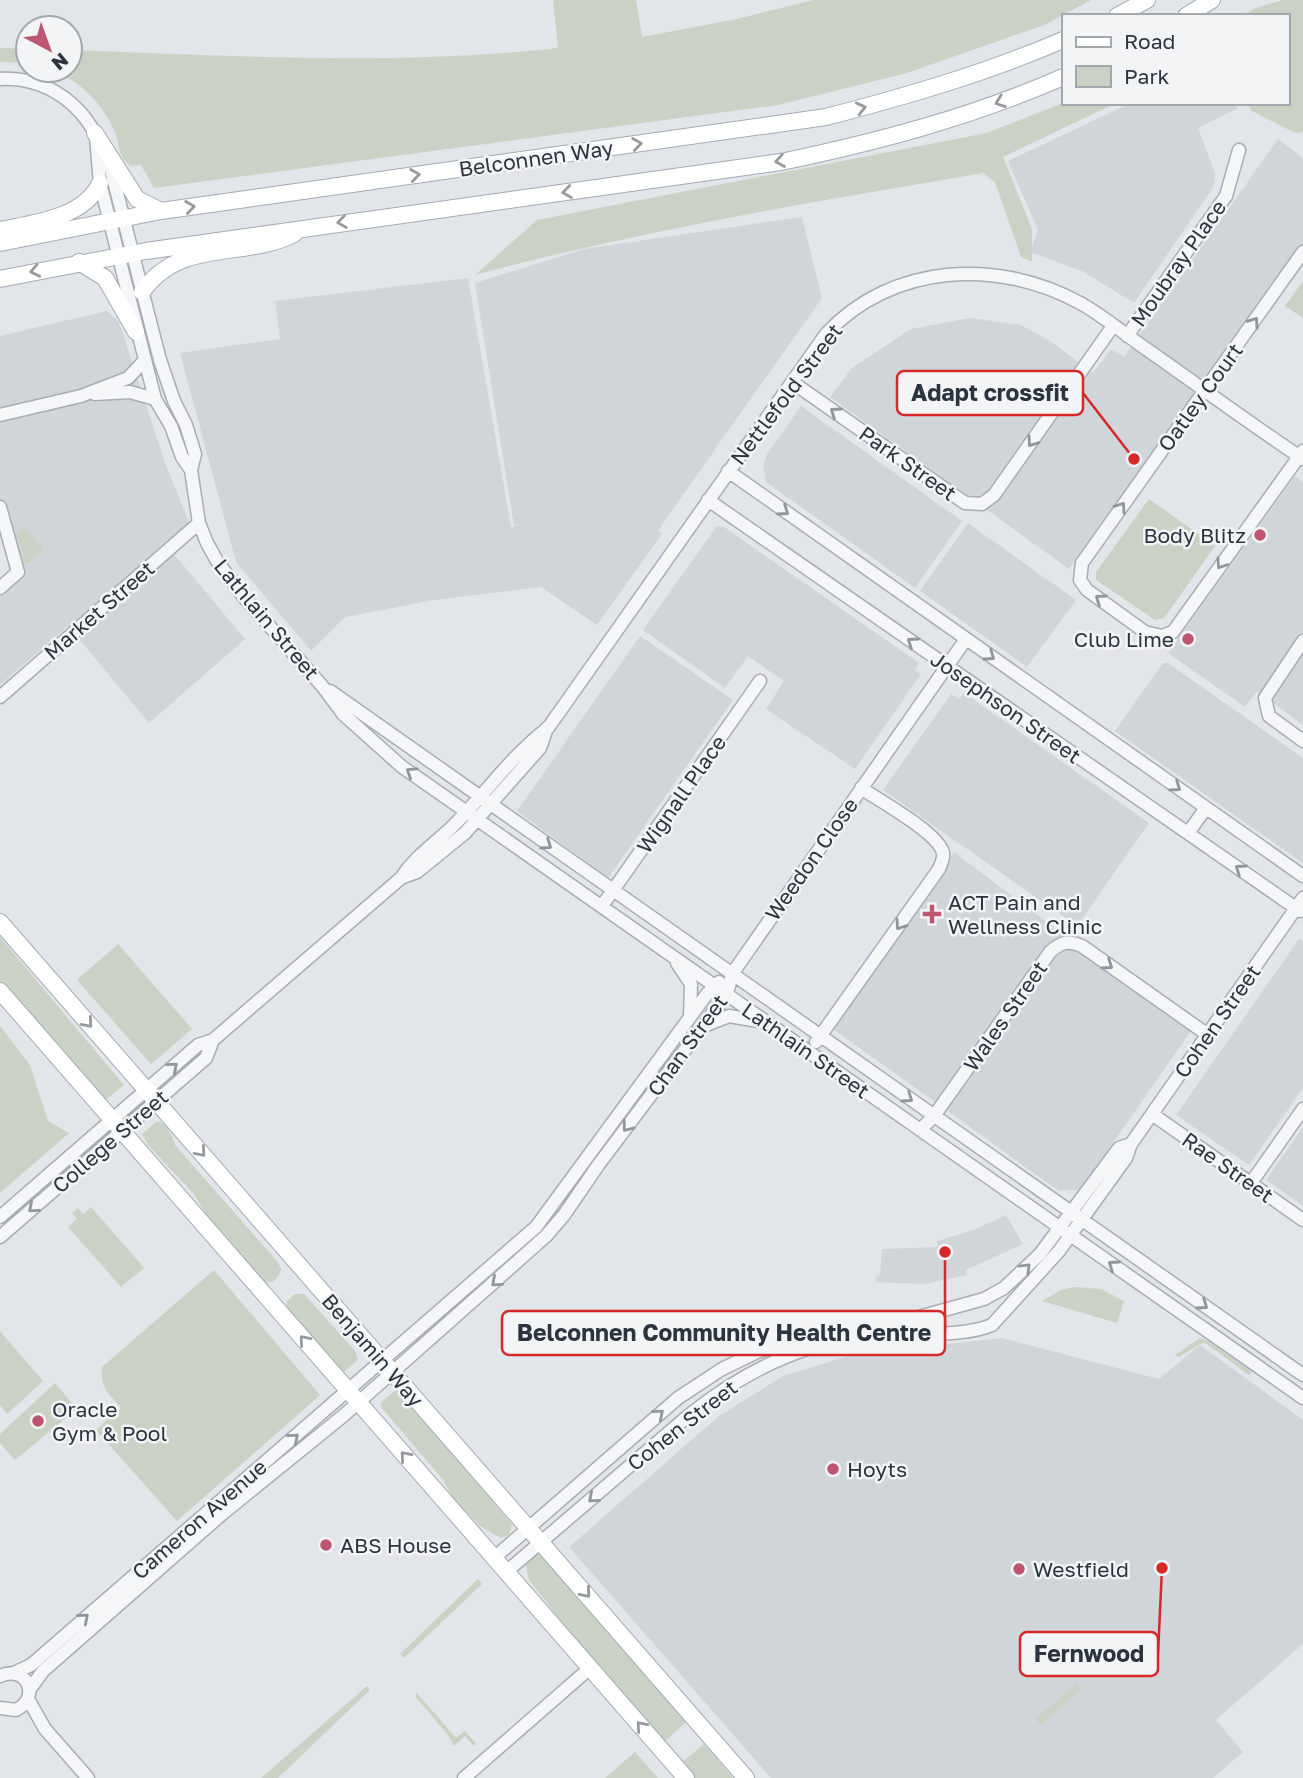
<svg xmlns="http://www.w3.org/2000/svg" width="1303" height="1778" font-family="'Golos Text',sans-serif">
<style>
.built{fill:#d0d5da}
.green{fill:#c9d2c4}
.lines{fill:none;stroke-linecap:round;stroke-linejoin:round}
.minor-casing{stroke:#a8adb3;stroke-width:15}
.major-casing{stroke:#a3abb3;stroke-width:18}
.minor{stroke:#f4f6f8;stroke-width:12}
.major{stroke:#fff;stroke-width:16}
.oneway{stroke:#969a9f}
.oneway2{stroke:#90969c}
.poi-dot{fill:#bf5671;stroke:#f2f4f6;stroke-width:2.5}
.labels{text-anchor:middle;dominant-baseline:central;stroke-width:5;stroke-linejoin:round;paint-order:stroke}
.street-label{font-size:21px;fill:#2c353f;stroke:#f2f4f6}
.poi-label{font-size:21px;fill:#2c353f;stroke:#f2f4f6;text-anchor:start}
.leader{fill:none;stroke:#d62828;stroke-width:2.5}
.callout-dot{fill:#d62828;stroke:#f2f4f6;stroke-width:2.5}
.callout{fill:#f2f4f6;stroke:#d62828;stroke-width:2.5}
.callout-label{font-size:23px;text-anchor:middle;font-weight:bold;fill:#2c353f}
</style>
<rect width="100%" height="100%" fill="#e2e5e9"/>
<path class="built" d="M1131,103h104l3,5 -40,20 17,45 -1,13 -80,117 -50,-31 -54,-20 8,-22 -30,-69z
M1278,139l25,19v86l-234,325 -239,-172 22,-29 59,-39 59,-11 51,7 29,16 43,32 18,-24 13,8z
M802,217l20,81 -147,208 -17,25 4,3 -65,91 -56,-38 -107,13 -89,17 -34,34 -75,-89 -56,-209 100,-14 -5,-38 193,-23 43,249 30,-5 -27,4 -39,-243 109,-34z
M107,311l12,11 46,141 24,59 -24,21 80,96 -96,84 -81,-97 -68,59v-93l12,-11 -12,-50v-195z
M801,406l161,115 -47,67 -149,-106 -3,-16 4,-12z
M1295,476l8,6v243l-46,-34 -12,16 -77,-54z
M968,523l108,77 -49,67 -107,-76z
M717,526l7,1 195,136 -4,7 6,4 -66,95 -89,-60 18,-28 -36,-25 -23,32 -82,-58z
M640,636l93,64 -125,178 -91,-67z
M1163,663h5l135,95v105l-188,-132z
M964,693l185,130 -72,103 -194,-136 68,-96 8,5z
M954,852l237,179 -111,159 -21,1 -226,-162z
M1299,939l4,2v147l-54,77 -73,-50z
M1303,1127v79l-37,-26z
M1006,1215l17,29 -57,26 1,5 -43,9 -49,-2 1,-5 4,-1 2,-27 55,-2v-6l37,-11z
M1002,1338l157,41 41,-34 103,75v224l-87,76 27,32 -30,26h-442l-202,-231 150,-131 64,-40 72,-22z"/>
<path class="green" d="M553,0h83l6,37 95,-18 77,-19h277l-47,25 -137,48 -129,32 -624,83 -13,-23 -10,1c-14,-10 -10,-18 -16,-34 -12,-28 -34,-50 -62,-62h17v-20c163,6 326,16 488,-2z
M1283,0h20v132l-8,1 -43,-22 -5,-8h40v-87h-47l16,-8z
M0,48l28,1v14l-28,-1z
M1063,103h53l-113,54 29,72v33l-11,-5 -26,-75 -12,-9c-170,29 -341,57 -508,102l62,-55 450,-87z
M1303,281v37l-18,-12z
M1149,499l66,47 -51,72 -9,2 -59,-40v-8z
M24,527l20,22 -18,16 -9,-32z
M0,937l124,148 -19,15 -105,-119z
M118,944l74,85 -41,35 -74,-84z
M0,1026l30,39 18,56 21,12 -69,60z
M157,1121c11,3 15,14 18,24l101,115 5,8c-2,12 -9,17 -21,13l-54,-67 -12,-20 -46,-49 -6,-11z
M91,1207l53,61 -23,19 -53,-60 9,-8 -5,-6 6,-5 5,6z
M214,1270l106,125 -143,126 -81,-91 25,-22c-12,-15 -21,-19 -19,-41z
M1075,1287l26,2 23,12 -7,22 -75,-22 19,-11z
M295,1294h9l51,57 3,8 -15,14 -56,-64v-8z
M0,1331l43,50 -36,33 -7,-9z
M1200,1338l8,3 44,31 -3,3 -42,-31 -5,-1 -23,14 -4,-2z
M55,1383l22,26 -62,51 -15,-17v-9z
M395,1390l7,5 110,129 -3,11 -8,3 -21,-12 -28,-29 -8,-16 -63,-74v-4z
M538,1550l148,172 -23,21 -69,-80 -65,-83 -4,-20z
M478,1579l4,5 -78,74 -4,-4z
M1076,1684l5,6 -40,35 -6,-6z
M367,1686l3,4 -92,88h-17z
M416,1692l40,46 9,-7 11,13 -2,2 -9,-10 -11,10 -6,-11 -32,-38z
M704,1744l29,34h-40l-12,-15z
M635,1752l23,26h-53z"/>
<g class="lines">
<defs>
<path id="minor" d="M0,79c43,-2 79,21 98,60
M96,137l4,46 55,216 16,27 11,31 9,13
M108,158l52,202 14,41 12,24 9,29 -4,16 8,53 8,20 10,18 26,35 80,91 20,27 58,52 902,632
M1127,336l99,-140 13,-46
M792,382l173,121 17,1 12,-9 119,-169
M95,394l35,-2 25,7
M0,415l81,-19 47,-18 16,-17
M1303,451l-130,181 -11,4 -17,-4 -58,-42 -7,-10 2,-17 221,-311
M728,471l575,405
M708,500l592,411
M0,507l18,65 -18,16
M1303,641l-38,57 4,18 34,25
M330,691l973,684
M0,697l199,-174
M1188,833l18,-25
M401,878l16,-6 48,-39 75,-85 7,-20
M602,906l158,-225
M677,963l14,21 -1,33
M704,1026l25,-10 35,6
M816,1042l123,-173c2,-5 5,-11 4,-16 -4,-20 -65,-53 -82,-65
M1152,1114l151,106
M920,1130l14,-14 116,-164c11,-10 19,-12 32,-6l126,89
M1251,1183l52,-74
M0,1217l198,-172 15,-5 188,-162c14,-22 35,-35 53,-53 32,-32 58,-70 94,-97l278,-394c66,-71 172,-76 254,-31 22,12 42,29 62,43 53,37 106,76 161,113
M0,1237l206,-179 7,-18
M494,1558l184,-160 44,-29 35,-17 49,-17 41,-10 68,-7 69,-19 20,-11 36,-34 79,-106 12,-4
M506,1572l182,-156c52,-42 110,-72 177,-80 9,-1 18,-4 27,-3 31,0 70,4 100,-8l67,-74 67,-93 5,-14 172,-246
M14,1673l17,-8 505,-438 171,-233 12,-12
M0,1676c26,-12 42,21 16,34l-16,-2
M30,1689l13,-18 179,-157 121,-98 203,-180 18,-21 35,-51 128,-170 5,-20 234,-335
M28,1699l17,30 43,49
M464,1778l126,-110"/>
<path id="major" d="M1117,16l30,-16
M1186,16l26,-16
M95,133l42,66 24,12
M0,230c34,-7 84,-12 100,-47
M0,243l161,-32 665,-94c81,-21 160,-44 237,-77
M79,262l26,16 31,54
M0,279l146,-28 635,-89c96,-20 191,-45 282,-85
M142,292c39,-55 100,-32 152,-58
M0,922l746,856
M0,991l686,787"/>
</defs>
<use href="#minor" class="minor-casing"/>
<use href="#major" class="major-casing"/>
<use href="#minor" class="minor"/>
<use href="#major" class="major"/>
</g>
<defs><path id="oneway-chevron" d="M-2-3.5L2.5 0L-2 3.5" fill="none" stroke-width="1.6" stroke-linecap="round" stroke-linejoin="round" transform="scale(1.75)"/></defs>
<g class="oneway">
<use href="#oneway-chevron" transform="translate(1000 102) rotate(160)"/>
<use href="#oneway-chevron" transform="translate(861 108) rotate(-14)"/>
<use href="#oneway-chevron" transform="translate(637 144) rotate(-8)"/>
<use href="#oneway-chevron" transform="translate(780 161) rotate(170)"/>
<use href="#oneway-chevron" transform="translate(415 175) rotate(-8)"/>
<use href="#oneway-chevron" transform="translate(567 192) rotate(172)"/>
<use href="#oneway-chevron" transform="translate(190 207) rotate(-8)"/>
<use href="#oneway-chevron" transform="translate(342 222) rotate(172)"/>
<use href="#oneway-chevron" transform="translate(35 271) rotate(168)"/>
<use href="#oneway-chevron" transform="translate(88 1023) rotate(49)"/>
<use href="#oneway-chevron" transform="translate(201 1152) rotate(49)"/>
<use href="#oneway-chevron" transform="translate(304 1340) rotate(-131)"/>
<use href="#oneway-chevron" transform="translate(405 1456) rotate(-131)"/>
<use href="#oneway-chevron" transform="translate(586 1593) rotate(49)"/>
<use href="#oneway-chevron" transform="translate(641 1726) rotate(-131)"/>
</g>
<g class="oneway2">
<use href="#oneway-chevron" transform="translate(1254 322) rotate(-55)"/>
<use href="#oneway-chevron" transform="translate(835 412) rotate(-145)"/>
<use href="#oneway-chevron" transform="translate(1032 442) rotate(125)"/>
<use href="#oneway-chevron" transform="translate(1121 507) rotate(-55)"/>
<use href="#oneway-chevron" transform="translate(784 511) rotate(35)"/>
<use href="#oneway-chevron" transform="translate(1221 564) rotate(125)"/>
<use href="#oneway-chevron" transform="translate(1100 599) rotate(-145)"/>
<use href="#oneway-chevron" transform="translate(912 642) rotate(-145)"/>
<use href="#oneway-chevron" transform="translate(990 656) rotate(35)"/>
<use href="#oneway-chevron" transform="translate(411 772) rotate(-146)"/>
<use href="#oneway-chevron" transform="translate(1176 787) rotate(35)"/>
<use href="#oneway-chevron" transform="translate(547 845) rotate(35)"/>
<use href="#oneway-chevron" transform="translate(1240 869) rotate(-145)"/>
<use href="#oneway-chevron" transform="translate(900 925) rotate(125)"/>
<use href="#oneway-chevron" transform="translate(1108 965) rotate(35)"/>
<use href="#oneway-chevron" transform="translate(173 1067) rotate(-41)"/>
<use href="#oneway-chevron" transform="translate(908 1098) rotate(35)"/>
<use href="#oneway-chevron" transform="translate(627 1127) rotate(127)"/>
<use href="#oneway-chevron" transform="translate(33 1208) rotate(139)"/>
<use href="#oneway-chevron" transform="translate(1113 1265) rotate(-145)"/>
<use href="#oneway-chevron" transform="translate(1026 1268) rotate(-45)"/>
<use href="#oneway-chevron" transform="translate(496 1282) rotate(139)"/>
<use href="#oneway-chevron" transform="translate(1203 1305) rotate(35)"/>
<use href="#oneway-chevron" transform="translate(659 1414) rotate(-40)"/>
<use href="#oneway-chevron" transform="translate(294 1438) rotate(-40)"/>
<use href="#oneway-chevron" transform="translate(593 1498) rotate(139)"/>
<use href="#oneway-chevron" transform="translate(84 1618) rotate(-41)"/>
</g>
<g class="poi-dot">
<circle cx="1260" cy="535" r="7"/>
<circle cx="1188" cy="639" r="7"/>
<path d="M928.5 903.5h7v7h7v7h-7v7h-7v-7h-7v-7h7z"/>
<circle cx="38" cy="1421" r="7"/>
<circle cx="833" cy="1469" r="7"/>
<circle cx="326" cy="1545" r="7"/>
<circle cx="1019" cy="1569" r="7"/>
</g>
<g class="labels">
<g class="street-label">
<text transform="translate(536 158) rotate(-8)">Belconnen Way</text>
<text transform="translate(1178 263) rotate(-55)">Moubray Place</text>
<text transform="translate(786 394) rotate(-53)">Nettlefold Street</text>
<text transform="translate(1200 397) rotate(-54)">Oatley Court</text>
<text transform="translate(908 463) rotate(35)">Park Street</text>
<text transform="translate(99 610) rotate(-41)">Market Street</text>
<text transform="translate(267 619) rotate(50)">Lathlain Street</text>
<text transform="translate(1006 707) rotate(35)">Josephson Street</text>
<text transform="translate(681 794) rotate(-55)">Wignall Place</text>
<text transform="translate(811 859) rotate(-55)">Weedon Close</text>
<text transform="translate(1005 1016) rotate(-55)">Wales Street</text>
<text transform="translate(1217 1021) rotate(-55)">Cohen Street</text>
<text transform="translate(687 1045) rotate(-54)">Chan Street</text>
<text transform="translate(806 1050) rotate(35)">Lathlain Street</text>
<text transform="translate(110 1141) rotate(-41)">College Street</text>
<text transform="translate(1228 1167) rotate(35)">Rae Street</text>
<text transform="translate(373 1350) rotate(49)">Benjamin Way</text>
<text transform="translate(682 1425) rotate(-38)">Cohen Street</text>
<text transform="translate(199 1519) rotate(-41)">Cameron Avenue</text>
</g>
<g class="poi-label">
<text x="1246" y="535" text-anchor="end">Body Blitz</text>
<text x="1174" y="639" text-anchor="end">Club Lime</text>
<text x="948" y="902">ACT Pain and<tspan x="948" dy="24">Wellness Clinic</tspan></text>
<text x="52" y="1409">Oracle<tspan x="52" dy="24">Gym &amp; Pool</tspan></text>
<text x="847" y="1469">Hoyts</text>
<text x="340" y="1545">ABS House</text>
<text x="1033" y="1569">Westfield</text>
</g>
</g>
<path class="leader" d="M1134 459L1083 393M945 1252L945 1333M1162 1568L1158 1654"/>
<g class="callout-dot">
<circle cx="1134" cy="459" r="7"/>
<circle cx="945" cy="1252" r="7"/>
<circle cx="1162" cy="1568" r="7"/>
</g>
<g class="callout">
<rect x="897" y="371" width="186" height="44" rx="7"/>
<rect x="502" y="1311" width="443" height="44" rx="7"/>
<rect x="1020" y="1632" width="138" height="44" rx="7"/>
</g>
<g class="callout-label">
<text x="990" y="401">Adapt crossfit</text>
<text x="724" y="1341">Belconnen Community Health Centre</text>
<text x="1089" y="1662">Fernwood</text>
</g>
<rect x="1062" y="14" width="228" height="91" fill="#f2f4f6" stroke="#a3a8ad" stroke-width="2"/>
<rect x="1076" y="37" width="35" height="10" fill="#ffffff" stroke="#a3a8ad" stroke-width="2"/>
<text x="1124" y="49" font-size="21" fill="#2c353f">Road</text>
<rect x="1076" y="66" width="35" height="21" fill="#c9d2c4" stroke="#a3a8ad" stroke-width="2"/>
<text x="1124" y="84" font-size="21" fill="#2c353f">Park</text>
<g transform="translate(49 49) rotate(139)"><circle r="33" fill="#f2f4f6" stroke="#a3a8ad" stroke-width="2"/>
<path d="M0-5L12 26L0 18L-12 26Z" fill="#bf5671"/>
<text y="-10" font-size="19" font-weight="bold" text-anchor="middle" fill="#2c353f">N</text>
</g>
</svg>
